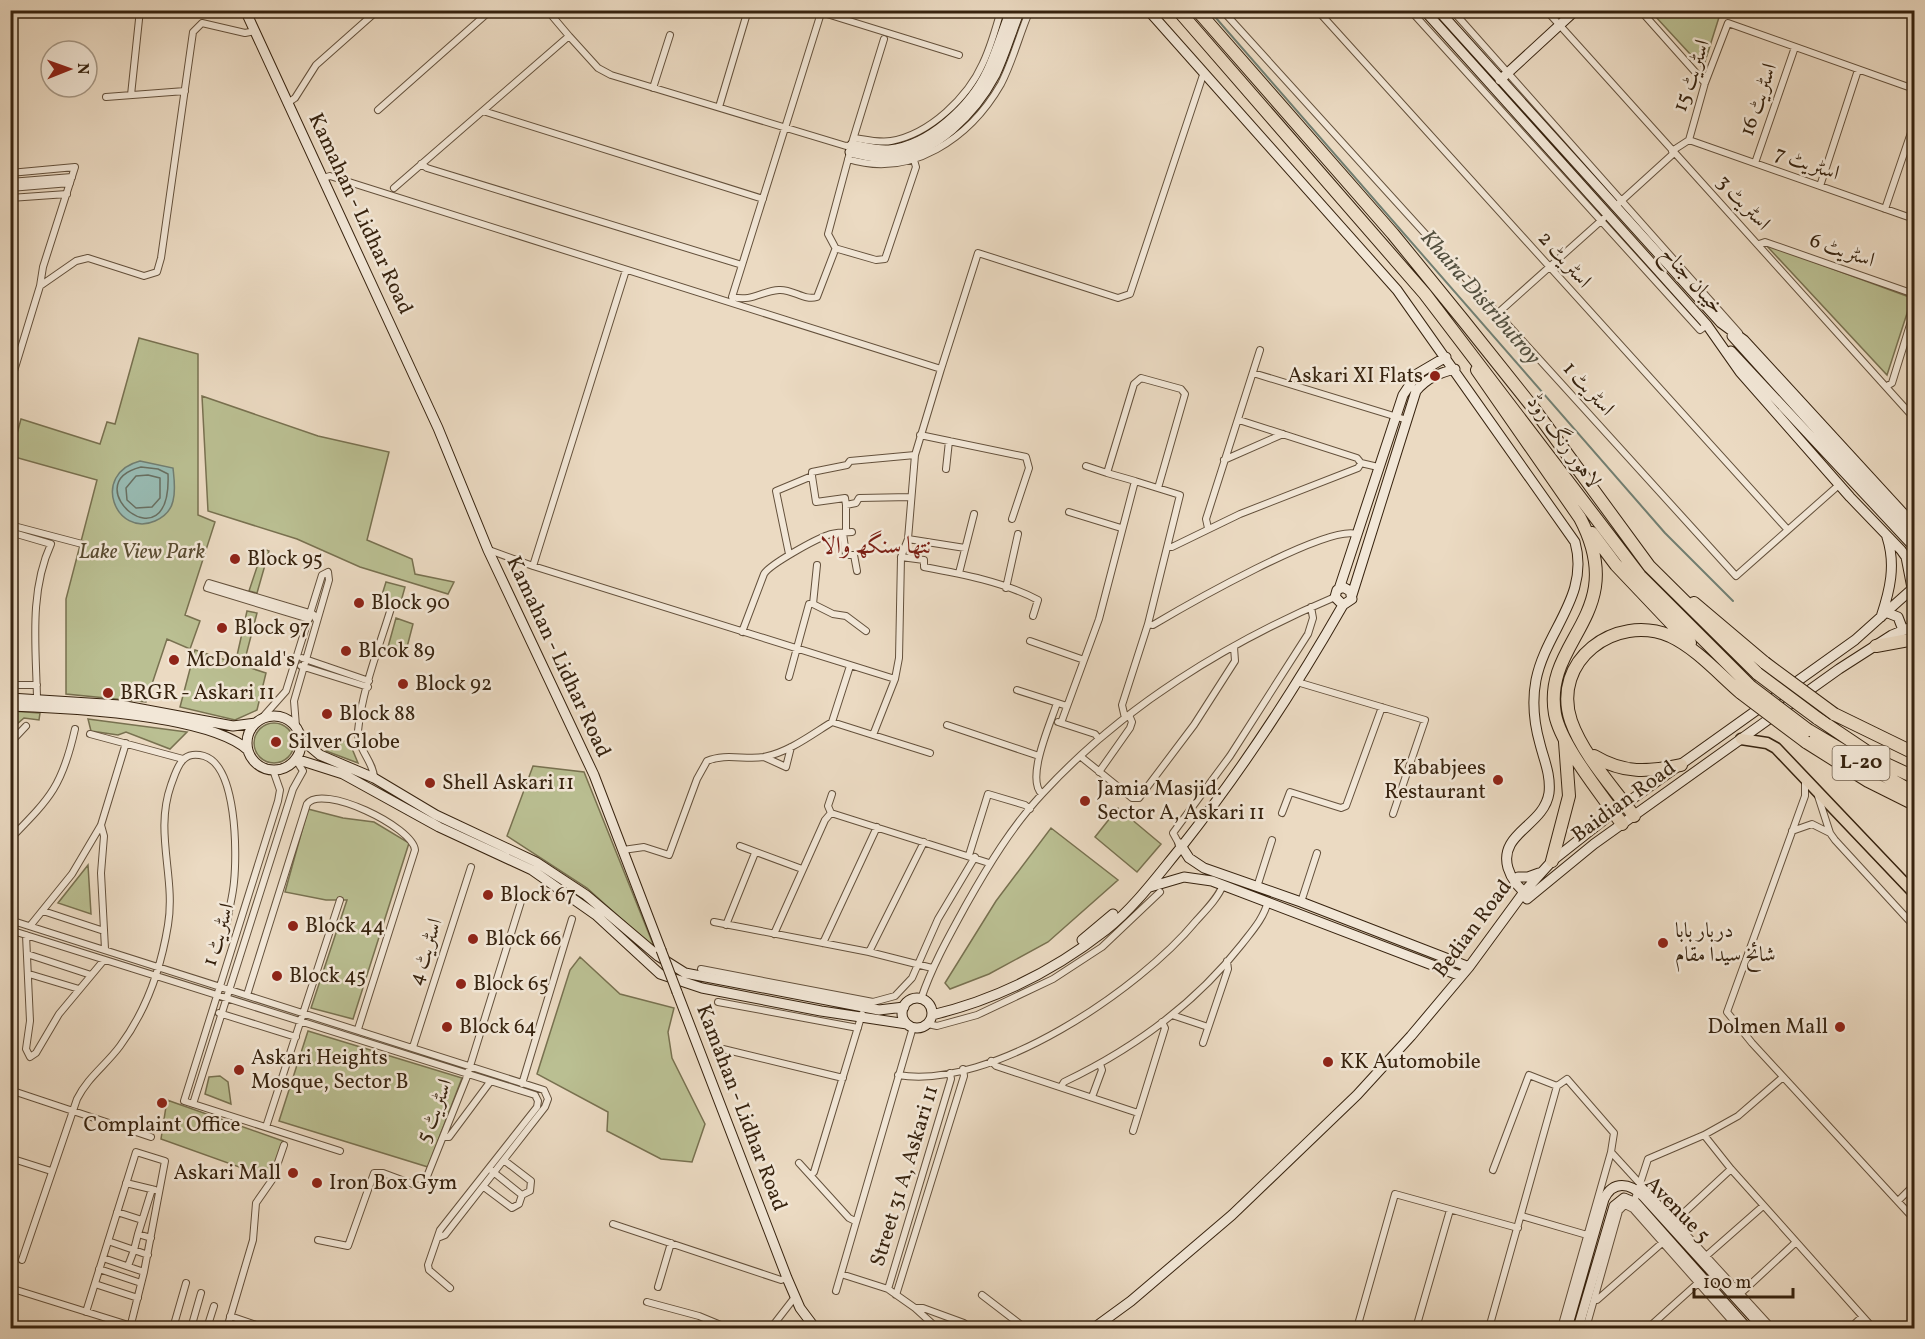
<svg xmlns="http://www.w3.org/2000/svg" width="1925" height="1339" font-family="Vollkorn,Amiri,serif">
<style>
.green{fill:#babf92;stroke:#787150;stroke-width:1.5}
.water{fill:#98bbb3;stroke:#717e71;stroke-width:1.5}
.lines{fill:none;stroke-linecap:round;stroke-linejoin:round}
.shore{stroke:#686f61;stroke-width:1.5}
.stream{stroke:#717e71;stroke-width:2}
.street-casing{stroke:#64513c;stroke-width:8}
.secondary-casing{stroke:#37230f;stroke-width:11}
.primary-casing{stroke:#37230f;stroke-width:13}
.highway-casing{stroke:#37230f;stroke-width:14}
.street{stroke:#f2e7d7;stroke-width:6}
.secondary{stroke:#f2e7d7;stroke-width:9}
.primary{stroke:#ebdac2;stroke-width:10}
.highway{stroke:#ebdac2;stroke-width:12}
.secondary-bridge-casing{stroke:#37230f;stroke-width:11;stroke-linecap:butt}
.highway-bridge-casing{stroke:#37230f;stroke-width:14;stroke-linecap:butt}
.secondary-bridge{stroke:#f2e7d7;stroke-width:9}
.highway-bridge{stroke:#ebdac2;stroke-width:12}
.poi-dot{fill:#8f2418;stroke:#f2e7d7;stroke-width:2}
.labels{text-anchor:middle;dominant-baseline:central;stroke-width:5;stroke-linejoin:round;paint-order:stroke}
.shield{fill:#f2e7d7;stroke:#6f5e4b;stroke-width:1.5}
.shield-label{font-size:20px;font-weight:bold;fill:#37230f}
.street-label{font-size:21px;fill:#37230f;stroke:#f2e7d7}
.poi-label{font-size:21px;fill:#37230f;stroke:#f2e7d7;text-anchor:start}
.park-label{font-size:21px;font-style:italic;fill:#584a30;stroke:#f2e7d7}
.water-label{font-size:22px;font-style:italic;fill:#545140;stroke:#f2e7d7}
.quarter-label{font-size:24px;fill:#7a1f14;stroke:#f2e7d7}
</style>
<rect width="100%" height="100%" fill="#ebdac2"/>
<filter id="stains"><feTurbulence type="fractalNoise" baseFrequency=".00333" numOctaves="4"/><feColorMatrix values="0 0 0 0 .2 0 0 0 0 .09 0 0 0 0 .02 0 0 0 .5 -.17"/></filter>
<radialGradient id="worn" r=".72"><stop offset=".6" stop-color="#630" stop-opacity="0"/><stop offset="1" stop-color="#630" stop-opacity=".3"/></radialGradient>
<path class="green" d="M1649,11h72l-18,57 -48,-52z
M1765,244l147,54 -25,77z
M139,338l59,16v161l17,7 -30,93 15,6 -10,28 -23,-10 -21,63 -80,-8v-95l31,-119 -86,-24 10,-37 79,25 7,-22 8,2z
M202,396l116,40 71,16 -22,88 45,19 3,15 39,8 -6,12 -88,-27 -63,-28 -89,-28z
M263,549l6,2 -12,42 -8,-2z
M386,582l19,5 -5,18 -19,-7z
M247,611l10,2 -13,50 -8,-3z
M396,618l17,6 -7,27 -18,-4z
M195,650l71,23 -9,37 -22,10 -55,-13z
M11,711l29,2 -1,7 -15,-2 -7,6h-6z
M88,719l99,13 -17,17 -44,-17 -8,3 -27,-4z
M254 743a20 20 0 1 1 40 0a20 20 0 1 1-40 0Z
M348,739l10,24 -32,-12z
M533,766l51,6 71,177 -68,-61 -80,-52z
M1118,808l43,36 -24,28 -42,-35z
M308,809l35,9 31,4 35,21 -56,176 -42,-11 36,-108h-21l-41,-8z
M1051,828l67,52 -70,62 -59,32 -39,15 -5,-6 51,-82z
M88,865l3,49 -33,-11z
M580,957l40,37 54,14 -6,24 4,26 33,66 -13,38 -31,-3 -54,-28 1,-19 -71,-38 33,-104z
M308,1031l154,47 -34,89 -149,-46z
M220,1076l8,6 3,22 -26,-10 4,-17z
M167,1100l116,41 -13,37 -109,-39z"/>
<path class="water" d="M140,461l33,7c1,10 3,22 0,33 -2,9 -9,16 -18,20 -39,17 -65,-47 -15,-60z"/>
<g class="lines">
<path class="shore" d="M141,467l17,2 10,5c4,95 -95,10 -27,-7z
M148,475l12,3v20l-8,9 -16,1 -9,-8 -1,-12 10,-12z"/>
<path class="stream" d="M1209,10l456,523 68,68"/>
<defs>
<path id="street" d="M814,10l145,45
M1222,10l514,566 104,-92
M1317,10l471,520
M1410,10l290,320 7,-5
M1452,10l287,323
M1546,10l368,408
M1640,10l65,73
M821,13l-89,284c21,5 29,-6 47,-7 14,-1 25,11 38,7l18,-47 3,-1 38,11 9,-1 31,-92 -2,-7
M569,36l29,32 13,7 235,71 6,-1
M653,88l17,-53
M131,95l9,-85
M106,97l79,-6
M289,102l6,-4 21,-33 62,-55
M719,107l29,-97
M378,110l113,-100
M483,111l280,88
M855,138c12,2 25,5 36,3 39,-7 77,-44 92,-78 8,-17 13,-35 18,-53
M1689,140l16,-57 23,-60 186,66
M1689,140l225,79
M851,146l33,-107
M1672,151l17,-11
M848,159c63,20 122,-21 153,-75 12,-23 18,-49 29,-74
M1755,163l40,-116
M421,164l6,4 315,97
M10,173l65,-6 -32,100 -3,19
M323,178l7,-2 611,193 37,-116 140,45 12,-4 74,-222
M10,182l62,-5
M1820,186l38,-116
M10,188l60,-5
M394,188l175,-152 -22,-26
M10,198l57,-4
M1619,203l55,-50
M1885,209l29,-85
M1759,244l6,-2 149,52
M836,249l-8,-15 21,-78
M1498,313l105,-94
M941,369l-26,86 -7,84 -7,18 23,3v7c38,7 80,15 114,33l-5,16
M1253,373l154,47
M10,384l30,-98 36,-25 12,-3 56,18 13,-4 4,-14 32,-226 9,-9 43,10 10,-2
M1887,386l5,-3 22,-71
M1239,420l118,38 4,5
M920,435l106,22 3,11 -17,51
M1224,460l59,-26
M1086,466l21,7
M946,469l3,-28
M812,476l4,26 29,-4 1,7 10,-2 3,-5 52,-1
M1135,481l-28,-8 27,-89 7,-6 40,11 4,5 -27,94
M1069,512l52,16
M10,525l72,19
M1208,528l-2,-9 54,-169
M10,532l41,12c-22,48 -15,103 -14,154
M846,532v-27
M843,533l3,22h8l3,16
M908,539l57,9
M1168,547h4l68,-33 118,-46 3,-5 17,4
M489,550l44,16 93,-296
M789,554l-13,-63 36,-15v-4l35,-7 3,-4 65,-6
M533,566l362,113 4,-21 2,-101
M959,573l15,-59
M1006,588l12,-54
M813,604l20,10 13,2 20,15
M309,619l-102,-31 2,-5 104,31 4,7
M1148,624l5,1c32,-19 173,-100 203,-91
M742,632l22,-58c6,-10 52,-35 64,-39 7,-3 16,-2 24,-3
M1030,641l54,19
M302,658l67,23
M301,666l67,21
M789,677l20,-73h4l4,-39
M1297,682l128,38 -32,94
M10,685h27
M1017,690l50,16
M262,718l24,-27 36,-116 6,-3
M832,722l41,13 22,-56
M1058,722l37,12 4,5
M1061,723l38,-104 36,-138 45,14 -32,129 -26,81 3,13
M947,725l92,31
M296,726l-2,-25 35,-121 -1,-8
M90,734l93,25
M873,735l57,18
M10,743l16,-17
M1080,756l52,42h7l55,-73 41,-64 -1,-14
M764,757l22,10 5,-20
M273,770l7,20 -2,11 -94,300 156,50
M1099,772l31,-44 2,-6 -3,-7
M374,778c0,-16 -17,-29 -16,-47 4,-42 22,-86 34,-126
M1805,778v18l-78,216 25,31 162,176
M1042,794c-17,-15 9,-72 15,-91
M1818,796l12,37 5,7 79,86
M831,813l158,50
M831,813l-3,-7 4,-12
M1282,813l8,-21 51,16 5,-2 36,-99
M101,825l3,11 -3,37 4,76
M1792,831l20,-7 18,9
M10,839c40,-41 52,-52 65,-110
M1178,842l-5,-9 57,-77 78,-122 5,-16 -2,-11
M740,846l62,23
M623,850l21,-3 25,8 28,-76 10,-18c18,-8 38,-1 57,-4 25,-5 47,-22 68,-35l18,-56
M969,855l19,-61 37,11 5,4
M1257,887l15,-47
M1301,902l16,-49
M43,911l61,20
M10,920l534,170 4,9 -3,8 -100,128 -5,2
M714,922l155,30 63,16
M726,925l29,-72
M30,926l42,-52 29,-49 25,-82
M10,930l525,165 3,6 -1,6 -97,123 -12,35 1,5 21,18
M774,934l51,-114 6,-7
M26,935l4,86 -4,28 4,8 6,-4 23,-39 45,-54
M823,943l54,-116
M869,952l55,-110
M27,954l64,21
M701,969l172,33 22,-6 17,-18 26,-59 37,-62
M29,974l50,15
M247,995l60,-191c15,-21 106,23 108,46l-57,179
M921,999c11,-33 28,-63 45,-94 22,-39 46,-79 77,-112 79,-86 185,-151 292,-196
M718,1002l140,26
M219,1013l77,24
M1172,1015l36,12
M928,1024l9,2 40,-11 76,-36 49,-32 58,-55
M1203,1043l25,-74 -1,-8
M413,1047l58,-180
M723,1049l120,29
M991,1061l5,5 142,47
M898,1075c93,16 242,-86 298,-154 10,-11 22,-23 27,-36
M522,1084l50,-165
M1061,1087l3,-5c67,-32 131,-78 178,-138 10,-13 22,-26 26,-43
M10,1090l141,47
M1092,1097l10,-27 -2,-6
M193,1104l100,-315 10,-18 -7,-11
M266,1127l74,-227
M1133,1131l32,-103 -3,-6
M1704,1135l34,-19 45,-39
M444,1137h5l41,-55
M10,1158l41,13
M505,1161l26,20 -1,10 -8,4
M799,1163l50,55 6,3
M1493,1170l36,-95 28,11
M492,1171l30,24
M810,1175l4,-3 48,-158
M126,1183l29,7
M484,1187l28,21 7,-4 3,-9
M1898,1201l16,-16
M1634,1202l14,-43 56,-24 27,34 142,159
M117,1212l25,8
M1522,1216l65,19
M1675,1221l56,-52
M613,1224l168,56 6,-2
M151,1238l-13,-4 14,-45
M318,1240l30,6 26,-73h9l35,13 6,-2 42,-105 57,-184
M108,1241l26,9 4,-16
M1705,1257l58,-51
M103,1258l41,14
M22,1260l55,-161c11,-22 29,-34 43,-53 26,-35 41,-78 48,-121 8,-48 -14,-92 3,-140 3,-8 6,-19 12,-25 5,-6 14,-6 21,-4 33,10 33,97 30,126 -1,13 -5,27 -7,40
M128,1266l6,-16 14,5
M99,1269l42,14
M841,1274l47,15 27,19h8l41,15 -3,5
M95,1284l43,14
M658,1287l13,-44
M10,1288l128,40
M888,1289l63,-210 -1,-6
M836,1291l77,-264
M1740,1294l55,-51
M896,1295l68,-219 -1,-7
M982,1295l43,33
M1594,1300h3l65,-57
M647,1302l52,14 29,12
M915,1308l22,20
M86,1312l50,-160 29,9 -21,111 -14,56
M230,1316l35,12
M173,1328l13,-45
M191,1328l10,-35
M207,1328l7,-22
M227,1328l26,-88 3,-37 16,-23 12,-35
M771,1328l24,-31
M1357,1328l38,-134 123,34
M1416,1328l34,-118
M1489,1328l68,-242 10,-7 47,54 -3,19
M1561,1328l50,-176 161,176
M1586,1328l33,-117 6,-6 8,4 105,119
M1648,1328l50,-45
M1850,1328l12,-11"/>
<path id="secondary" d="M245,10l193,418 50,122 106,225 67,175
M1148,10l249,280 178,252c15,54 -29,88 -39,138 -4,21 -2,43 4,64 4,16 11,31 9,49 -5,33 -51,40 -41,75 4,13 11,21 22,28
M1424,10l283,315 33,47 110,125 51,53 5,7 6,31
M1438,10l283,313 23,17 170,185
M1500,80l76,-70
M852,145c12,2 24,6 37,5 40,-4 82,-43 99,-79 9,-19 15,-40 23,-61
M850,152c13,3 26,7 40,6 45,-4 85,-45 105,-83 10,-21 16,-43 25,-65
M1732,336l182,201
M1731,351l183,196
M1913,585l-2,8 3,13
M1339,589l64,-194 14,-21 29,-17
M1352,595l64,-204c11,-13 23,-18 39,-22
M1888,613l10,4 5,13
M1881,617c9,-27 15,-52 6,-80
M10,698l110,7 113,21 23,-3
M10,706c57,2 197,8 238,44
M247 743a27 27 0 1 1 54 0a27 27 0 1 1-54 0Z
M301,739l19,16 54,23 62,37 100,47 50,33 72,61 27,17 194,37 25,-3
M296,759l47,15 96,53 93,43 64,45 64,59 42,14 119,23 86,13
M1180,844l9,14 15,10 97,34 168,65
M1518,877h10l11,-4
M1150,887l34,-10 28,4 249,95
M1527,899l67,-55 245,-175 53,-34 22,-9
M1082,940l31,-26
M677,992l110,286 13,30 15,20
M902 1013a15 15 0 1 1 30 0a15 15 0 1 1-30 0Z
M932,1015c63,-15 123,-45 174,-85 29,-23 52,-55 76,-84 60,-76 113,-157 161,-241l9,-6 -2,-8 -7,-4 -6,3 -2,7 8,8
M1094,1328l37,-27 101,-86 125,-120 54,-59 58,-69 55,-75 28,-31 62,-49 241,-172 57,-51
M1567,1328l37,-129c9,-19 26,-16 39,-3l120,132
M1578,1328l36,-122 10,-8 12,5 111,125"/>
<path id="primary" d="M1741,739l26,4 9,5 138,145"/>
<path id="highway" d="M1178,10l247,284 215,282 110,110
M1197,10l196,224 70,86 71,89 115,157 109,108
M1477,370l103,148c51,97 -38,121 -25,196 6,32 48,82 67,110
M1592,533l24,32 74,78
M1694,603l71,60
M1876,646l38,-7
M1834,714l80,39
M1817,718l67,45 30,14
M1808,730l106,63
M1806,742l62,39 46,23
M1594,756c30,18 54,16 87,9
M1634,816c-21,-29 -51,-61 -63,-95 -20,-60 44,-108 99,-85 26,12 49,38 71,57
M1552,861l17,-65 -4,-54"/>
</defs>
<use href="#street" class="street-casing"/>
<use href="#secondary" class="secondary-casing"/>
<use href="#primary" class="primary-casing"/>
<use href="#highway" class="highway-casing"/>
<use href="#street" class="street"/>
<use href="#secondary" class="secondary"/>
<use href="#primary" class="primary"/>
<use href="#highway" class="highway"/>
<defs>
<path id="secondary-bridge" d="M661,950l16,42"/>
<path id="highway-bridge" d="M1765,663l69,51
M1758,674l59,44
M1750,686l58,44
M1741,693l65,49"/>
</defs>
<use href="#secondary-bridge" class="secondary-bridge-casing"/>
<use href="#highway-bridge" class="highway-bridge-casing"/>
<use href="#secondary-bridge" class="secondary-bridge"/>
<use href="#highway-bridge" class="highway-bridge"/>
</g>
<g class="poi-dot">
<circle cx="1435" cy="376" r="6"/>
<circle cx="235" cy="559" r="6"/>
<circle cx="359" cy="603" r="6"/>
<circle cx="222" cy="628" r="6"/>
<circle cx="346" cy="651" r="6"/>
<circle cx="174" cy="660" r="6"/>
<circle cx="403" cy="684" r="6"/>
<circle cx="108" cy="693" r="6"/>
<circle cx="327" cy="714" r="6"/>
<circle cx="276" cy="742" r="6"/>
<circle cx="1498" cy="780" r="6"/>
<circle cx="430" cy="783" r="6"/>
<circle cx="1085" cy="801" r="6"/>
<circle cx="488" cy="895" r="6"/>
<circle cx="293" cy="926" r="6"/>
<circle cx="473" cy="939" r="6"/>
<circle cx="1663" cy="943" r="6"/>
<circle cx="277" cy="976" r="6"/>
<circle cx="461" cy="984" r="6"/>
<circle cx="447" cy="1027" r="6"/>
<circle cx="1840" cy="1027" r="6"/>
<circle cx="1328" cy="1062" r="6"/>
<circle cx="239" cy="1070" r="6"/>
<circle cx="162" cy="1103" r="6"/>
<circle cx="293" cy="1173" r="6"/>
<circle cx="317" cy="1183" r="6"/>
</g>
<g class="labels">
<rect class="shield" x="1832.5" y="746" width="57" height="34" rx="4.5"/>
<g class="shield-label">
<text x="1861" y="763">L-20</text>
</g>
<g class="street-label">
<text transform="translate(1692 76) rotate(-71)">اسٹریٹ 15</text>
<text transform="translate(1759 100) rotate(-71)">اسٹریٹ 16</text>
<text transform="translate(1807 164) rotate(19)">اسٹریٹ 7</text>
<text transform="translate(1743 203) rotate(47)">اسٹریٹ 3</text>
<text transform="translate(360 214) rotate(65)">Kamahan - Lidhar Road</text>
<text transform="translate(1842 251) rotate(19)">اسٹریٹ 6</text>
<text transform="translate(1564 260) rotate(48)">اسٹریٹ 2</text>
<text transform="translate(1692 281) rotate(48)">خیبان جناح</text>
<text transform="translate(1588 389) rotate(48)">اسٹریٹ 1</text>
<text transform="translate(1563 442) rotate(54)">لاہور رنگ روڈ</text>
<text transform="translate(558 657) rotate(65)">Kamahan - Lidhar Road</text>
<text transform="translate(1624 802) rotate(-36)">Baidian Road</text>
<text transform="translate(1473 929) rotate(-53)">Bedian Road</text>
<text transform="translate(219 935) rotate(-73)">اسٹریٹ 1</text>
<text transform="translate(426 952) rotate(-72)">اسٹریٹ 4</text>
<text transform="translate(741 1108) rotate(69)">Kamahan - Lidhar Road</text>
<text transform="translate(435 1111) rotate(-69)">اسٹریٹ 5</text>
<text transform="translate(905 1176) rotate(-73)">Street 31 A, Askari 11</text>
<text transform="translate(1677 1210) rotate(46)">Avenue 5</text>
</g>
<g class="poi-label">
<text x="1423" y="376" text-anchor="end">Askari XI Flats</text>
<text x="247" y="559">Block 95</text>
<text x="371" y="603">Block 90</text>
<text x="234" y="628">Block 97</text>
<text x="358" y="651">Blcok 89</text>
<text x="186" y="660">McDonald's</text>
<text x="415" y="684">Block 92</text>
<text x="120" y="693">BRGR - Askari 11</text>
<text x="339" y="714">Block 88</text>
<text x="288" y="742">Silver Globe</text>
<text x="1486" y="768" text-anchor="end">Kababjees<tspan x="1486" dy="24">Restaurant</tspan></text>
<text x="442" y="783">Shell Askari 11</text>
<text x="1097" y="789">Jamia Masjid.<tspan x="1097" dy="24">Sector A, Askari 11</tspan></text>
<text x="500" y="895">Block 67</text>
<text x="305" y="926">Block 44</text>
<text x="1675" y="931">دربار بابا<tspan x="1675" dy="24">شائخ سیدا مقام</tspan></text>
<text x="485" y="939">Block 66</text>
<text x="289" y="976">Block 45</text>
<text x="473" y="984">Block 65</text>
<text x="459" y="1027">Block 64</text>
<text x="1828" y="1027" text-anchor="end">Dolmen Mall</text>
<text x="251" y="1058">Askari Heights<tspan x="251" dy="24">Mosque, Sector B</tspan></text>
<text x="1340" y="1062">KK Automobile</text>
<text x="162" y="1125" text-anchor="middle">Complaint Office</text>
<text x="281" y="1173" text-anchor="end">Askari Mall</text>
<text x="329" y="1183">Iron Box Gym</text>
</g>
<g class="park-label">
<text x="142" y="552">Lake View Park</text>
</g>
<g class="water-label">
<text transform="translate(1480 298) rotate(49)">Khaira Distributroy</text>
</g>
<g class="quarter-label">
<text x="876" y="547">نتھا سنگھ والا</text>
</g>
</g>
<rect width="1925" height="1339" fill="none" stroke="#ebdac2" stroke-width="36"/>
<rect x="12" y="12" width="1901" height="1315" fill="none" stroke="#37230f" stroke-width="3"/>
<rect x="18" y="18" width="1889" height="1303" fill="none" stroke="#37230f" stroke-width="1.5"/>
<g transform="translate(69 69) rotate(89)"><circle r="28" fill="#f2e7d7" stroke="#a79987" stroke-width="1.5"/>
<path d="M0-4.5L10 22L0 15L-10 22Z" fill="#8f2418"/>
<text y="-9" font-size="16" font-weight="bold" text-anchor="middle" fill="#37230f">N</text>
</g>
<path d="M1694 1288v9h99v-9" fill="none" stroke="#37230f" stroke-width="3"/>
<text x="1703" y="1288" font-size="18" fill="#37230f" stroke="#f2e7d7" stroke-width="4.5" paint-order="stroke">100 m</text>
<rect width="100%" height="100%" filter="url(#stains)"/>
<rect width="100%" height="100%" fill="url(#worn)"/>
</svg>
